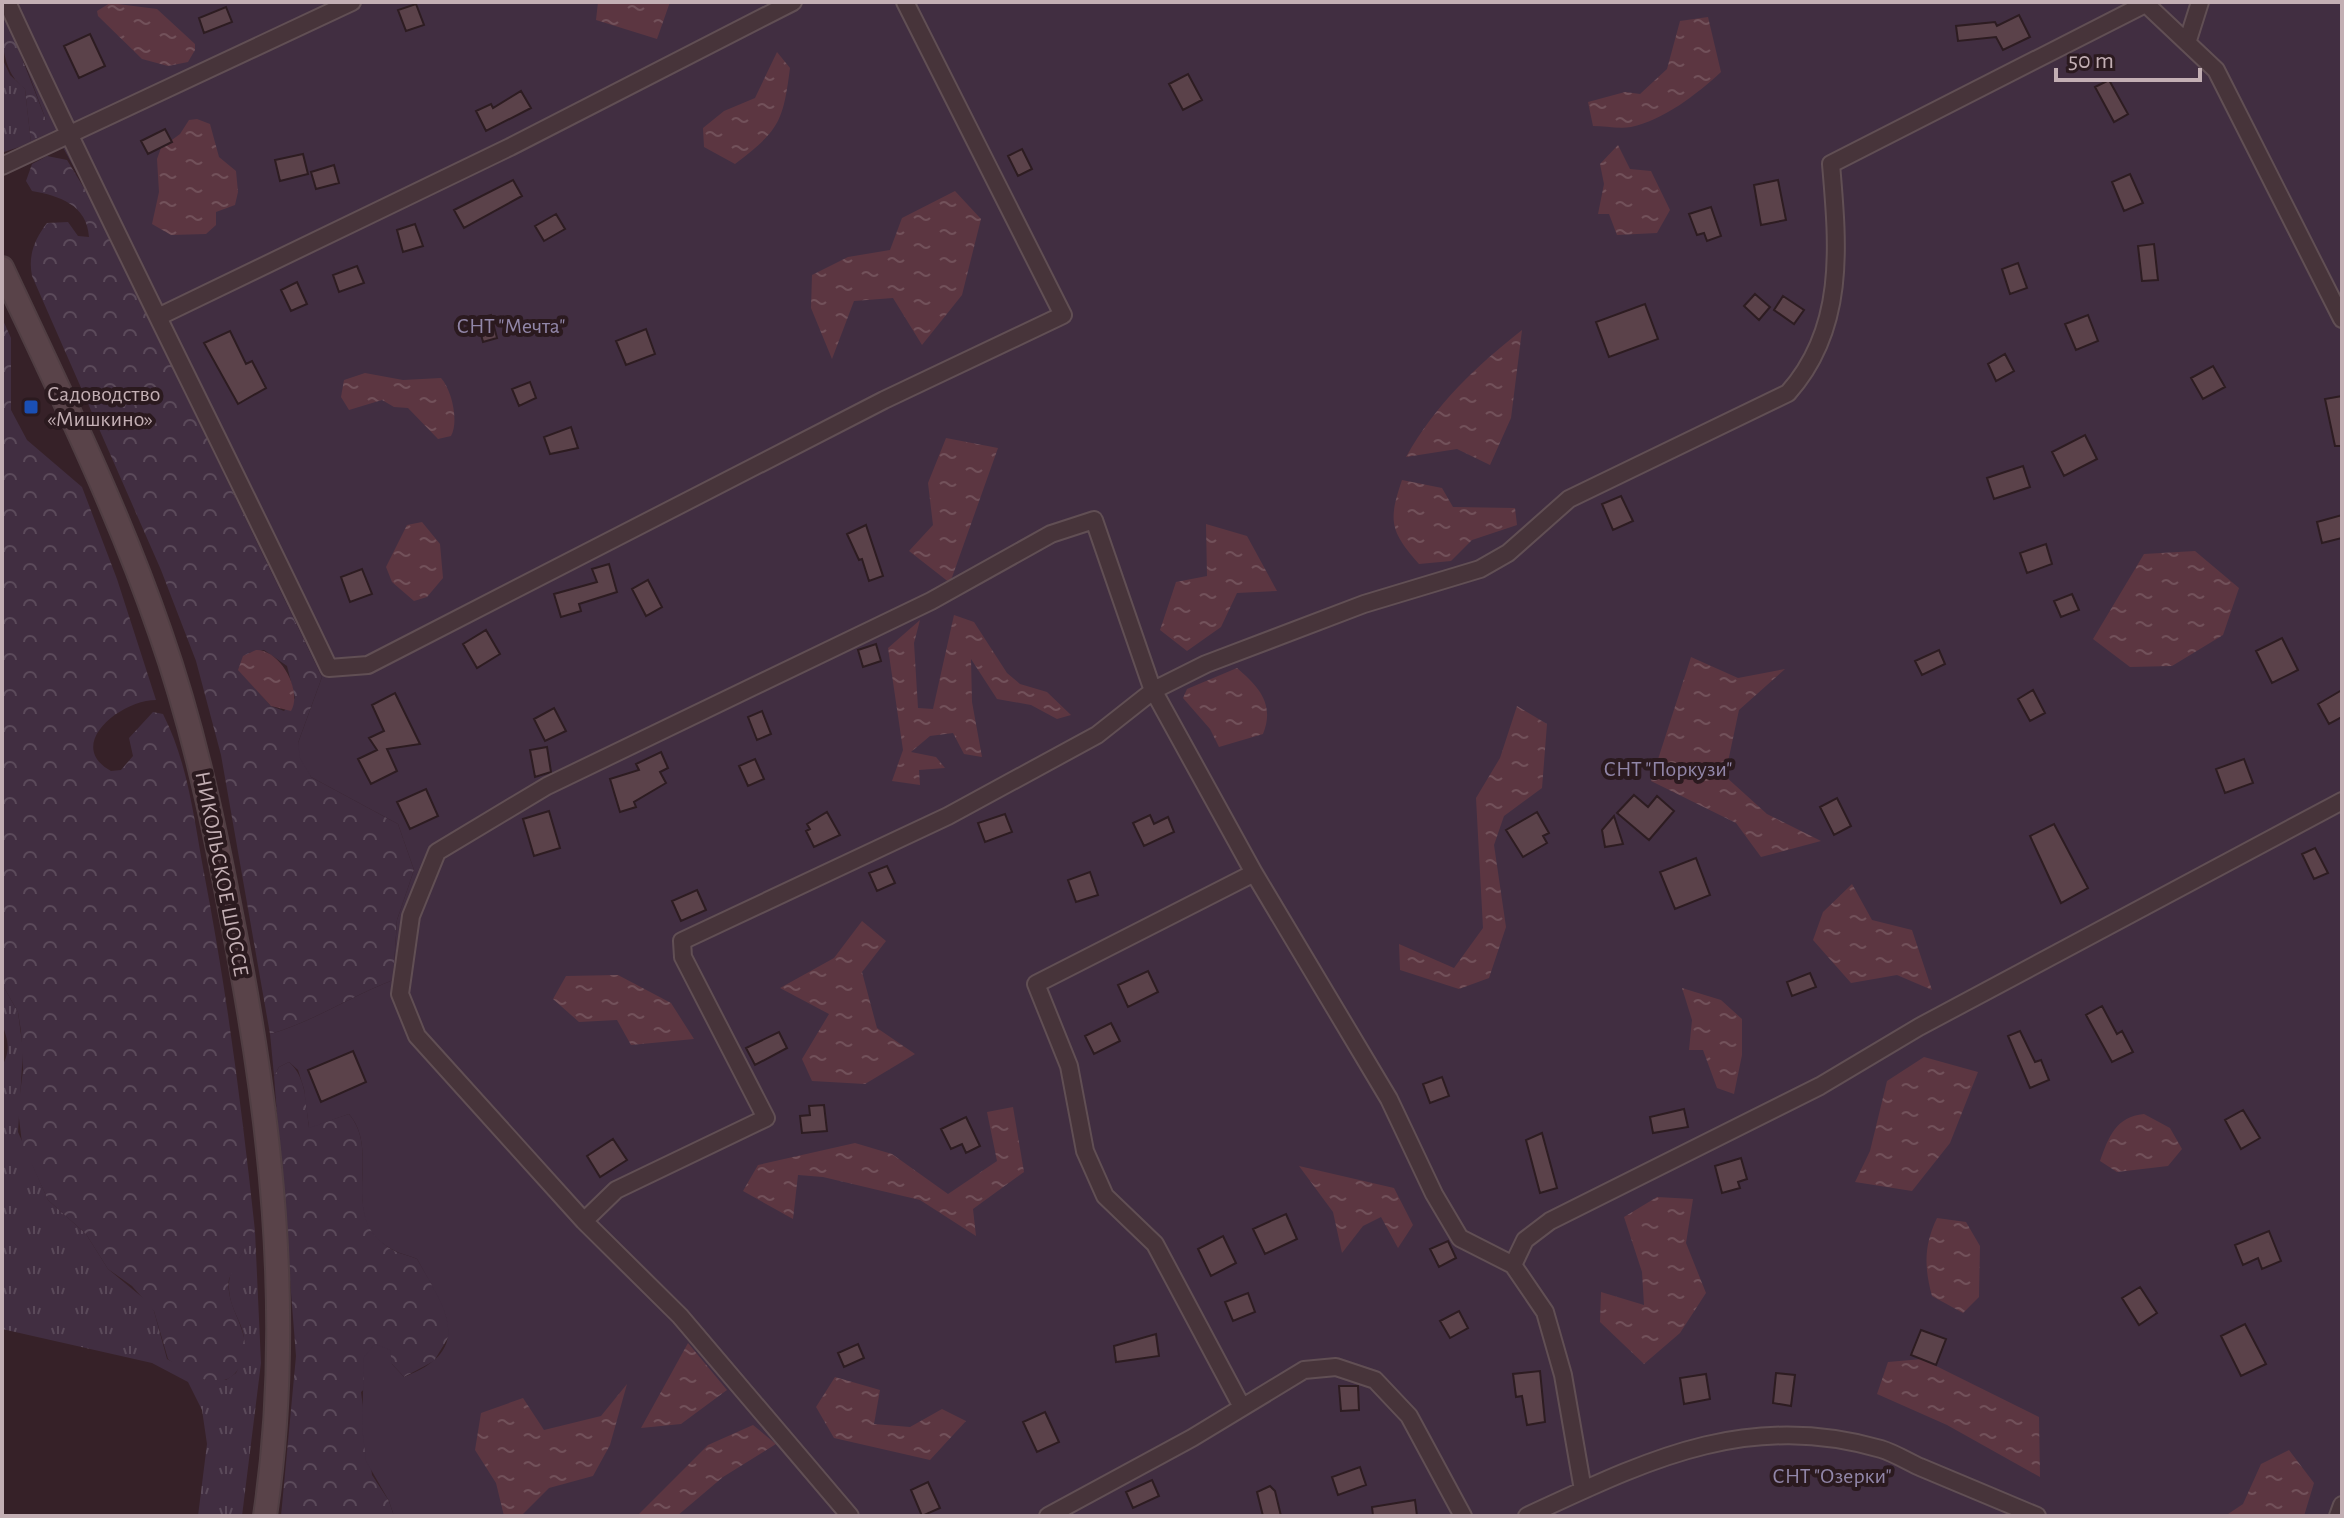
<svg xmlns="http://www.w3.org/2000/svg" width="2344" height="1518" font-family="'Alegreya Sans',sans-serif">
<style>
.grass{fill:url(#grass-tufts)}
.forest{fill:url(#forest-crowns);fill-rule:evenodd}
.garden{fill:#412e41}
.water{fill:url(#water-ripples)}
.building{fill:#5b424a;stroke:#2d1c21;stroke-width:2}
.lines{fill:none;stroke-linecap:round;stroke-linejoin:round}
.minor-casing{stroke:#614f54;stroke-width:20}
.secondary-casing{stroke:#503e43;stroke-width:26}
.minor{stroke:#47343a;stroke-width:16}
.secondary{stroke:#594349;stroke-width:22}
.transit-dot{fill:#1a4fb4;stroke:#2b1a1f;stroke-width:3}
.labels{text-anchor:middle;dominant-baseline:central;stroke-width:8;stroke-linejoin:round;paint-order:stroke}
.park-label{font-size:22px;fill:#9186a8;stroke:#2b1a1f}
.poi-label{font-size:22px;fill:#c3afb4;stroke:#2b1a1f;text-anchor:start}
.street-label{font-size:22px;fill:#c3afb4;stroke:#2b1a1f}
</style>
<defs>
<pattern id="grass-tufts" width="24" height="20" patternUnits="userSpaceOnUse" patternTransform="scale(2)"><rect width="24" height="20" fill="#412e41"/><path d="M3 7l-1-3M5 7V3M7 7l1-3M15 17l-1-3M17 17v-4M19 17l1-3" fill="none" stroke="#5b4a5a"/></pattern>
<pattern id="forest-crowns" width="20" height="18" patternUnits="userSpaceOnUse" patternTransform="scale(2)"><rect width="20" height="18" fill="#412e41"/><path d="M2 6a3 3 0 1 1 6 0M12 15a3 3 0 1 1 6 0" fill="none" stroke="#5b4a5a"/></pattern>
<pattern id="water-ripples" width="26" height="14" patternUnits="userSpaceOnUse" patternTransform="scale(2)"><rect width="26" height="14" fill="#5c3641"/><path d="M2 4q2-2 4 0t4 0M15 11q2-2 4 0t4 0" fill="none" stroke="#72515a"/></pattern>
</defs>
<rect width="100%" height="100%" fill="#362128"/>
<path class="grass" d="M2,58l8,17 15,14 6,54 -27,9z
M2,984l16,28 5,38 -5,82 30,68 38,34 22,35 40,33 6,9 13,48 39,21h20l10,-7c23,-47 -9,-52 -7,-91 1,-12 8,-20 13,-29 5,-9 6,-15 13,-22l6,132 -19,153h-44l9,-72 -5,-34 -14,-28 -36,-19 -150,-34v-263c9,-16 6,-26 0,-42 -2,-10 0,-29 0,-40z"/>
<path class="forest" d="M2,7l44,113v17l-15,6 -6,-54c-25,-19 -23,-52 -23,-82z
M47,156l20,4 28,46 227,471 -24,66 13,34 87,47 16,46 -17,50 -4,60c-44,17 -78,41 -123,54l-49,-279 -25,-94 -35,-91 -129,-294c-4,-20 2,-36 15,-53l21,-1 10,14 11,1c-2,-32 -29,-41 -57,-46l-6,-10 6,-17zM264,650l23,16 8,32 -11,13 -13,-5 -24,-27 2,-26z
M2,318l9,20v72l16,30 55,47 35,92 39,121c-35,0 -92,45 -45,71l10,-1 12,-14 -4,-18 24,-26 10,2c25,49 31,105 41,159 23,119 38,237 51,358 -3,3 -25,45 -26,48 -5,32 30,57 10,89 -5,8 -12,13 -21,13 -17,1 -37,-11 -50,-22l-14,-48 -22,-25 -24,-17 -22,-35 -38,-34 -26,-57 -4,-33 5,-40 -2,-39 -3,-19 -16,-28z
M289,1062c18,16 17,43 20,65l40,-13c33,39 -11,95 39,133 7,6 20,8 29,12l25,42 9,32 -17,28 -30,16 -12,-13 -31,28 11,83 17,26 5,15h-113l15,-160 -22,-280 5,-9z"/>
<path class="garden" d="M2,2h2340v1514h-1948l-5,-15 -23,-40 -4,-34 2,-70 11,-13 15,6 2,14 12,13c72,-28 41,-68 13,-118 -9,-4 -21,-6 -29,-12 -50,-32 -6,-95 -39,-133l-40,14 -5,-39 -6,-19 -9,-8 -10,5 -5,9 -4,-42c45,-13 79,-37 123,-54l4,-60 17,-50 -16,-46 -87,-47 -11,-19 -2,-15 24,-66 -227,-471 -40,-73 -9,4v-17z"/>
<path class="water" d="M598,2h72l-13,37 -61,-19z
M110,3l47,6 38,35v6l-7,12 -20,4 -26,-7 -44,-43 -1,-5z
M1708,17l13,55c-24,22 -57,48 -90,55 -12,2 -26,-1 -38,-1l-5,-24 37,-10 15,2 27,-25 13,-48z
M777,52l13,16c-7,55 -11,62 -55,96l-31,-17 -1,-19 21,-17 31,-13z
M197,119l13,5 9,33 17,14 2,21 -3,13 -19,7v13l-10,9 -35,1 -19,-11 7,-32 -2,-33 4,-11 19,-14 9,-14z
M1618,145l12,24 21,2 19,39 -13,23 -40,2 -8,-21h-11l6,-30 -4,-20z
M955,191l26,28 -19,76 -40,50 -29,-47 -39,3 -22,58 -21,-51 1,-33 36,-18 42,-7 12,-32z
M1522,330l-11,88 -21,47 -33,-16 -51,8c30,-53 69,-90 116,-127z
M365,373l38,7 38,-2c11,12 18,44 10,58l-13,3 -30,-31 -14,-1 -12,-7 -33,10 -8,-13 3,-17z
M946,438l52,10 -48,135 -41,-32 24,-26 -5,-42z
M1402,480l40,8 11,19 62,1 2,17 -45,15 -21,21 -32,3c-29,-33 -31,-43 -17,-84z
M422,522l18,22 3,34 -16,19 -13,4 -22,-19 -6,-15 21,-42z
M1206,524l41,12 30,55 -40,2 -16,34 -34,24 -27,-21 16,-48 31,-6z
M2195,551l44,37 -16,47 -51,31 -42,1 -37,-28 51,-85z
M954,615l20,7 33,51 13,11 27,8 24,23 -14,4 -26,-14 -34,-6 -26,-40 1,43 10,55 -18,-3 -11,-21 -23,3 -19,16 25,5 9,11 -26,2 1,15 -28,-4 11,-31 -15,-102 32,-28 -6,23 4,65 15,1z
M256,650c24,-1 47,41 35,61l-20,-5 -33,-36 5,-14z
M1691,657l47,21 47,-9 -46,41 -14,66 42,38 54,27 -60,16 -25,-34 -85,-42z
M1237,668c22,19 38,36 26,66l-44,13 -9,-18 -27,-31 4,-9z
M1517,706l30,18 -5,64 -38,28 -10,29 12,82 -17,51 -30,11 -59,-19 -1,-26 55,24 29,-40 -7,-130 24,-40z
M1852,884l20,36 40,10 20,60 -35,-15 -46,8 -38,-43 10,-28z
M862,921l24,20 -24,31 15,56 38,26 -50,30 -53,-3 -10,-22 27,-45 -49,-26 54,-30z
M618,975l53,28 23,36 -63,6 -14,-25 -38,2 -26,-23 13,-23z
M1682,988l39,12 21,19v36l-8,39 -17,-6 -14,-38h-14l3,-30z
M1924,1057l54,15 -28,71 -38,48 -57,-9 15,-31 17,-70z
M1013,1107l11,65 -51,37 3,27 -56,-36 -97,-23 -25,-2 -5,44 -50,-28 15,-26 97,-22 37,11 56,40 49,-33 -10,-49z
M2144,1114l26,14 12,21 -14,17 -51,6 -17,-11c9,-25 16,-44 44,-47z
M1299,1166l95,22 19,37 -15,23 -17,-31 -18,9 -21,27 -9,-41z
M1657,1197l36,2 -7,44 20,50 -26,40 -36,31 -44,-42 1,-30 43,13 -2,-33 -18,-55z
M1937,1218l29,4 14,24 -1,51 -16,16 -31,-17c-8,-29 -8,-51 5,-78z
M688,1343l39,47 -46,34 -40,4z
M1922,1359l117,58 1,60 -93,-52 -70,-31 11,-32z
M835,1377l45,13 -6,34 36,3 32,-18 24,12 -36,39 -96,-22 -18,-31z
M627,1384l-17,61 -17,31 -44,12 -28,28h-17l-8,-33 -21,-33 6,-37 42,-15 21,32 57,-14z
M753,1425l23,19 -53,33 -46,39h-40l71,-71z
M2289,1450l25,33 -10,33h-79l18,-12 18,-40z"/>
<path class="building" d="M416,4l8,21 -18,6 -8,-21z
M226,7l6,15 -28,11 -5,-15z
M2019,15l11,22 -27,13 -7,-13 -38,4 -2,-15 39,-4 2,4z
M90,34l15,32 -26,12 -15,-32z
M1188,74l14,26 -19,10 -14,-26z
M2109,80l19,34 -14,8 -19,-35z
M521,91l10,17 -45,23 -10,-20 15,-7 2,4z
M165,129l7,13 -24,12 -7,-13z
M1022,149l10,20 -14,7 -10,-20z
M303,154l5,20 -28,7 -5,-21z
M334,165l5,18 -23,6 -5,-17z
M2130,174l13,29 -19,8 -12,-29z
M513,180l9,16 -58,32 -10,-18z
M1778,180l8,40 -25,5 -7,-40z
M1711,207l10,29 -14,5 -3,-8 -7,2 -8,-21z
M556,214l9,15 -21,12 -9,-15z
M415,224l8,22 -20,6 -6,-22z
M2154,244l4,36 -16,1 -4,-35z
M2018,263l9,25 -17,6 -8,-25z
M357,266l7,17 -25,9 -6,-17z
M297,282l10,22 -16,7 -10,-21z
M1755,294l15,13 -11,13 -15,-14z
M1783,296l21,14 -10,14 -20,-14z
M1645,304l13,35 -49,18 -13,-35z
M491,315l6,23 -14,4 -6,-23z
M2088,315l10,26 -22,9 -11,-26z
M646,329l9,25 -29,11 -10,-24z
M230,331l16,33 6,-3 14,27 -28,16 -34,-61z
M2005,354l9,17 -18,10 -8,-17z
M2213,366l12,21 -22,12 -12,-21z
M530,382l6,16 -17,8 -7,-17z
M2342,396v50h-7l-10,-47z
M571,427l7,21 -28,6 -6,-17z
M2085,435l12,24 -33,17 -12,-24z
M2023,466l7,21 -36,12 -7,-21z
M1621,496l12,25 -20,9 -11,-26z
M2342,515v23l-20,5 -5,-21z
M866,525l17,51 -14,5 -7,-22 -3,1 -12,-26z
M2046,544l6,20 -25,9 -7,-20z
M609,564l8,28 -38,12 2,7 -20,6 -7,-23 43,-12 -5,-13z
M362,569l10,25 -22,8 -9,-25z
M648,580l14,27 -16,9 -14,-27z
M2072,594l7,16 -18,7 -7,-16z
M486,630l14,24 -23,14 -14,-24z
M2282,638l16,32 -26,13 -16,-32z
M876,644l5,17 -18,6 -5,-17z
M1939,650l6,14 -23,11 -7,-14z
M2033,690l12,23 -15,8 -12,-22z
M2342,690v27l-13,7 -11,-20z
M395,693l25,51 -33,5 10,22 -26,13 -13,-25 19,-9 -8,-12 15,-7 -12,-26z
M554,708l12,23 -21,10 -11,-22z
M762,711l9,23 -14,6 -9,-23z
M547,747l4,25 -16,5 -5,-27z
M661,752l7,16 -8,4 6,11 -32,19 2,5 -16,5 -10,-33 29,-9 -3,-6z
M755,759l9,20 -16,7 -9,-20z
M2244,759l9,24 -28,10 -9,-24z
M426,789l12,27 -28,13 -13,-27z
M1634,795l14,12 9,-11 17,15 -25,29 -32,-27z
M1837,798l14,28 -17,9 -14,-28z
M549,811l11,37 -26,8 -11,-37z
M827,812l13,23 -26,12 -8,-16 4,-2 -3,-5z
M1537,812l12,21 -6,3 4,7 -24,14 -17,-27z
M1005,814l7,18 -27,10 -7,-19z
M1150,815l4,9 14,-7 6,15 -30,14 -11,-23z
M1614,816l9,28 -18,3 -3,-17z
M2054,824l34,64 -27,15 -31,-67z
M2315,848l13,25 -14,6 -12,-25z
M1696,858l14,37 -35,14 -15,-37z
M887,866l8,17 -18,8 -8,-18z
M1090,872l8,23 -22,7 -8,-22z
M697,890l9,20 -25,11 -9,-20z
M1148,971l10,21 -30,15 -10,-22z
M1810,973l6,14 -24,9 -5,-14z
M2102,1006l15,28 5,-3 11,21 -21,10 -26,-47z
M1111,1023l9,18 -26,13 -9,-18z
M2020,1031l15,31 6,-2 8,20 -19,8 -22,-52z
M779,1032l8,16 -32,17 -9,-17z
M353,1051l13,31 -45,20 -13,-32z
M1442,1077l7,19 -19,7 -7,-19z
M824,1105l3,26 -25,2 -2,-17 10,-1 -1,-9z
M1684,1109l4,18 -35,6 -3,-16z
M2243,1110l17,28 -19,11 -16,-29z
M966,1117l14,29 -14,7 -4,-9 -11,5 -10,-20z
M1542,1133l15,55 -17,5 -14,-53z
M613,1139l14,21 -27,17 -13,-21z
M1741,1158l6,21 -9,3 2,6 -18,5 -7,-27z
M1286,1214l11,25 -32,15 -12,-25z
M2269,1231l12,30 -19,8 -4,-11 -15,7 -8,-20z
M1223,1236l13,27 -25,13 -13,-27z
M1448,1241l8,17 -17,9 -9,-18z
M2140,1287l17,26 -18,12 -17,-27z
M1248,1293l7,19 -22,9 -8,-19z
M1459,1311l9,17 -18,10 -10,-17z
M2245,1324l21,40 -25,12 -20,-40z
M1921,1330l25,9 -10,26 -25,-10z
M1156,1334l3,22 -43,6 -2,-16z
M858,1344l6,14 -20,9 -6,-14z
M1540,1371l5,51 -18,3 -5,-29 -6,1 -3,-23z
M1776,1373l19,2 -4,31 -18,-3z
M1706,1374l4,25 -26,5 -4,-26z
M1339,1386h19l1,24 -18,1z
M1045,1412l14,30 -22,10 -14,-30z
M1360,1467l6,18 -28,10 -6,-18z
M1152,1480l7,16 -26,12 -7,-16z
M928,1482l12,26 -18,8 -11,-26z
M1270,1486l5,5 6,25h-18l-6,-24z
M1415,1500l2,16h-44l-1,-9z"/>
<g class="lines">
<defs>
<path id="minor" d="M7,2c103,224 216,443 322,666l39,-3 516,-265 179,-85 -158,-313
M2146,4l70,66 126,249
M2188,40l12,-38
M2,166l350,-164
M160,316l350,-169 283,-145
M584,1221l32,-31 150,-72 -83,-161 -1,-16 266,-125 149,-81 57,-45 52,-26 158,-60 116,-35 28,-16 61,-54 219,-106c58,-65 50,-147 43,-229l318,-162
M1513,1265l12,-25 25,-19 270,-135 99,-59 423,-226
M1242,1407l-87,-163 -50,-48 -20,-45 -16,-85 -33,-82 218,-111
M850,1516l-170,-200 -96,-95 -167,-185 -17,-42 11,-78 26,-64 110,-66 384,-185 120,-67 43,-14 58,168 102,185 135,226 45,95 26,44 53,27 32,47 18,63 20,115
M1048,1516l144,-78 112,-68 32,-3 39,13 34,36 54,100
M1527,1516c119,-55 219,-106 354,-67 13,4 26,12 39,18 39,16 78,33 117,49
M2338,1516l4,-11"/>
<path id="secondary" d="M2,268c56,120 115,239 158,364 32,91 52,183 70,277 40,198 65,406 35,607"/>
</defs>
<use href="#minor" class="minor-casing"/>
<use href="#secondary" class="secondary-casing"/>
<use href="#minor" class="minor"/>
<use href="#secondary" class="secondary"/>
</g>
<rect class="transit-dot" x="23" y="399" width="16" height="16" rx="4"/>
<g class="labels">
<g class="park-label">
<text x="511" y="326">СНТ "Мечта"</text>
<text x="1668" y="769">СНТ "Поркузи"</text>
<text x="1832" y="1476">СНТ "Озерки"</text>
</g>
<g class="poi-label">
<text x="47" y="394">Садоводство<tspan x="47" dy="25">«Мишкино»</tspan></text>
</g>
<g class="street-label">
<text transform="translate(222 874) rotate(79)">НИКОЛЬСКОЕ ШОССЕ</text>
</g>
</g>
<rect width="2344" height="1518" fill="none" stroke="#c3afb4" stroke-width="8"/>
<path d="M2056 68v12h144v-12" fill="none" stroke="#c3afb4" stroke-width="4"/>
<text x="2068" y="68" font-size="24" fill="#c3afb4" stroke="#2b1a1f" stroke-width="6" paint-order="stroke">50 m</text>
</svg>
